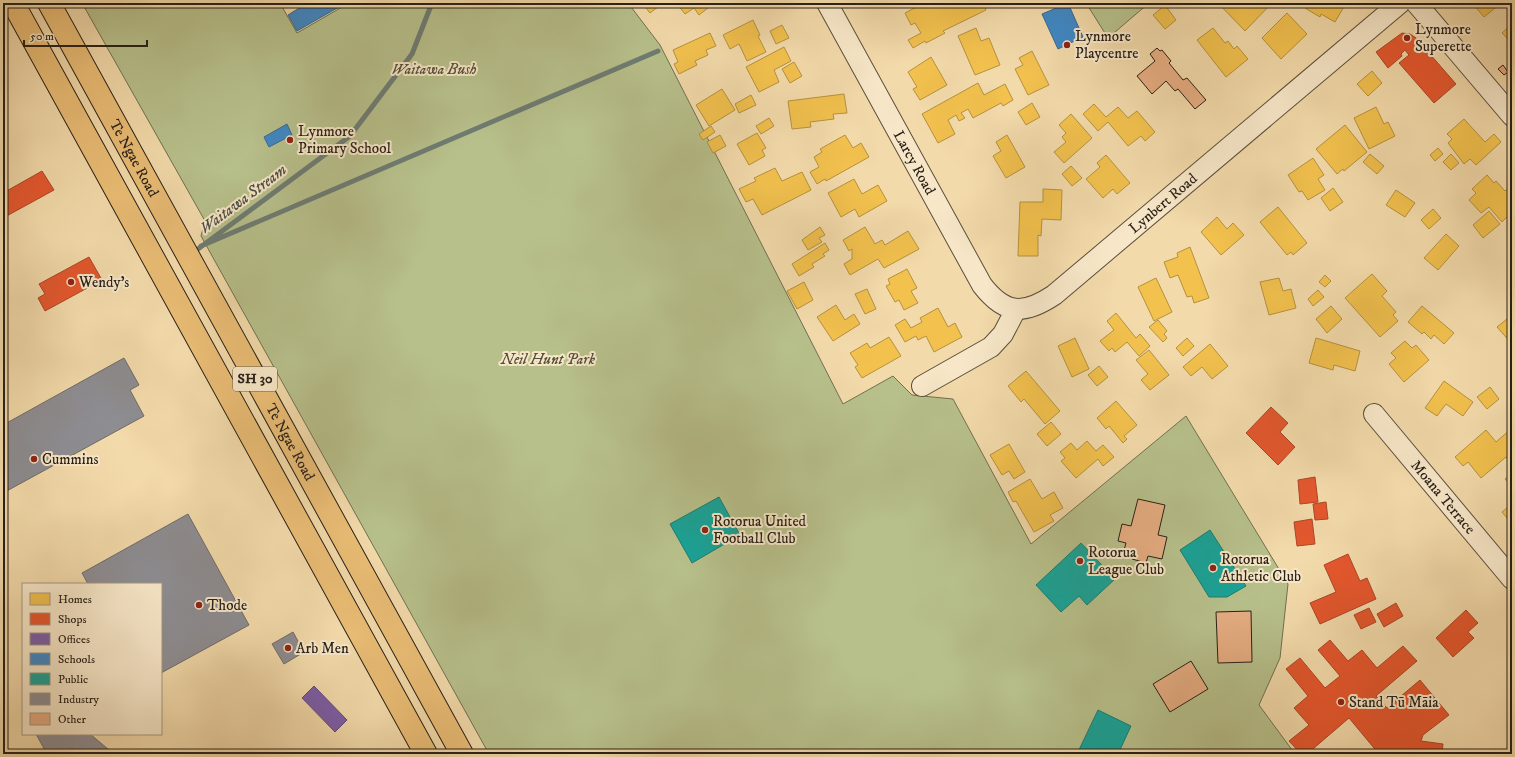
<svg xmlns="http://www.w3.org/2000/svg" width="1515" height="757" font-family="'IM FELL DW Pica',serif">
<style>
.green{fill:#b7c08b;stroke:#707051}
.homes{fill:#f2c14e;stroke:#b5913e}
.shops{fill:#e4572e;stroke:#ac4627}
.offices{fill:#7b5ea7;stroke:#624b7c}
.schools{fill:#3f88c5;stroke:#386991}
.public{fill:#17a398;stroke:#1c7c71}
.industry{fill:#8d8d92;stroke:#6f6c6d}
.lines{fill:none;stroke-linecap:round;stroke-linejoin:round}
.stream{stroke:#6e7c73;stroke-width:5}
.building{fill:#e6ad82;stroke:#282017}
.minor-casing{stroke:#5b4e3c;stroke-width:22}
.trunk-casing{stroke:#282017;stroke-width:24}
.minor{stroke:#f7e7c8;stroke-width:20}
.trunk{stroke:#eabd75;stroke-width:22}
.poi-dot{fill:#8f2418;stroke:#f7e7c8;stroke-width:1.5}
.labels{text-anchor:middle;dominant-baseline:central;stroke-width:4;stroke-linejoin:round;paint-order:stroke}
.shield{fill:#f7e7c8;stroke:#665c4c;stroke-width:1}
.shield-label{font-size:14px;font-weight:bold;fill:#282017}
.poi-label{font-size:15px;fill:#282017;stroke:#f7e7c8;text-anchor:start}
.park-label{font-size:15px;font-style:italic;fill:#53503a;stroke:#f7e7c8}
.street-label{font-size:15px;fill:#282017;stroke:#f7e7c8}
.water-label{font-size:16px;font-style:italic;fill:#4b4e45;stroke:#f7e7c8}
</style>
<rect width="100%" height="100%" fill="#f3daaa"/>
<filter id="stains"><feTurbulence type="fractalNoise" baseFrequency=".005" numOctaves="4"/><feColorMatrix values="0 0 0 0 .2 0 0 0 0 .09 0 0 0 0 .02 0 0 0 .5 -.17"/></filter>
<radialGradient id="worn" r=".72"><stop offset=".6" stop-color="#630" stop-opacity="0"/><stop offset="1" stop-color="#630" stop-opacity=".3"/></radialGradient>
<path class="green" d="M82,3h198l17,30 52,-30h279l32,42 183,359 50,-28 19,19 41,4 78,145 155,-128 102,168 -8,74 -21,47 36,49h-806l-288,-518 4,-15z
M1086,3h63l-41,35z"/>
<path class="homes" d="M642,3h21l-13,10z
M680,3h33v1l-14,11 -5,-7 -9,6 -7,-9z
M924,3h27l1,2 3,-2h28l3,7 -43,21 2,2 -19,10 -1,-2 -12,7 -5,-8 13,-7 -6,-10 -4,2 -6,-12z
M1218,3h54l-27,28z
M1308,3h34l3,2 -10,17 -14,-8 -1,3 -15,-9z
M1472,3h26l2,1 -16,13z
M1165,5l11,15 -11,9 -12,-14z
M1287,13l20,21 -26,25 -19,-21z
M753,20l7,15 -2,1 8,16 -19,9 -8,-17 -9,5 -7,-14z
M1512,24v19l-10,-10z
M782,25l7,13 -13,6 -6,-13z
M976,28l5,13 8,-3 11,27 -25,10 -17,-39z
M1213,28l12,15 3,-2 6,8 3,-3 11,13 -22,18 -29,-37z
M710,33l6,13 -10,4 2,5 -13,6 2,4 -18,9 -5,-10 4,-2 -5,-12z
M784,47l7,14 -17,9 5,12 -20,10 -13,-25z
M1032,51l17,34 -21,10 -13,-26 8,-4 -4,-7z
M931,57l16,28 -27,15 -7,-11 4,-2 -9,-15z
M794,62l8,14 -12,7 -8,-14z
M1372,71l10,12 -14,13 -11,-12z
M978,83l6,12 21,-11 8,16 -10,6 -2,-3 -28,15 -5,-9 -7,4 4,5 -6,3 -3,-6 -8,5 7,14 -17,9 -16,-29z
M722,89l13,21 -26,16 -13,-21z
M844,94l3,19 -14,1 1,5 -24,3 1,5 -19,2 -4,-28z
M751,95l5,10 -17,8 -4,-9z
M1032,103l8,14 -14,8 -8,-13z
M1094,104l12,13 12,-10 10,11 9,-7 18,21 -10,9 -4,-5 -13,10 -20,-24 -10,9 -15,-17z
M1376,107l8,17 4,-2 7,14 -26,13 -15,-31z
M1071,114l21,24 -28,25 -10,-11 12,-10 -4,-5 4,-4 -7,-8z
M769,118l5,8 -13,8 -5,-8z
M1464,119l21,23 9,-8 7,8 -25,23 -6,-6 -6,5 -16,-21 4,-4 -5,-5z
M1345,125l22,27 -23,19 -1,-2 -6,5 -21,-25z
M711,126l4,6 -12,8 -4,-6z
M757,133l9,15 -4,2 3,6 -16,9 -12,-21z
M720,135l6,11 -13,7 -6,-11z
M845,135l8,13 8,-5 8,14 -43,24 -1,-2 -8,5 -7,-12 9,-5 -5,-10 8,-5 -2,-3z
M1007,135l18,32 -19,11 -13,-22 8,-5 -5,-9z
M1438,148l5,6 -8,7 -5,-6z
M1370,154l14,12 -7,8 -14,-12z
M1451,154l8,9 -8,7 -8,-8z
M1106,155l24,28 -13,11 -4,-5 -10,9 -17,-19 14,-12 -3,-4z
M1313,158l11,17 -6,4 7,11 -17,10 -6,-9 -3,1 -11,-17z
M1071,166l11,12 -10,8 -10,-12z
M775,168l7,13 20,-9 9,18 -49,25 -9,-16 -7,3 -7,-13 17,-8 -2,-3z
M1487,175l7,8 2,-2 9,10 2,-2 5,6 -1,12 1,5 -10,10 -13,-15 -8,6 -12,-13 7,-7 -4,-4z
M854,179l8,15 16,-9 9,16 -28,16 -4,-8 -14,8 -13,-24z
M1333,188l10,14 -13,9 -9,-13z
M1043,189l19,1 -1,30 -19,-1 -1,17 -3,-1v21h-20l2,-54h23z
M1396,190l19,13 -10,14 -19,-12z
M1278,207l29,36 -14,12 -2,-3 -4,3 -27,-33z
M1433,209l8,9 -12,11 -8,-9z
M1489,211l11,13 -17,14 -10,-13z
M1217,217l10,12 6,-6 11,12 -23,20 -20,-23z
M820,227l5,8 -6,3 3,4 -14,8 -6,-10z
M865,227l10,17 7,-4 3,5 23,-14 11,18 -35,19 -6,-9 -28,16 -6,-11 8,-5v-10l-3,2 -6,-11z
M1446,234l13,12 -21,24 -14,-12z
M825,243l4,7 -6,4 2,2 -13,8 2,3 -15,9 -7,-12z
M1190,247l19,51 -15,5 -2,-7 -5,1 -9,-22 -8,3 -6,-16 14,-5 -1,-4z
M907,269l10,19 -6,3 7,12 -14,7 -5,-10 -4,2 -9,-16 4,-2 -2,-5z
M1372,274l15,17 -5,5 14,16 -3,3 5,6 -18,16 -35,-39z
M1325,275l6,6 -6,6 -6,-5z
M1156,278l16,34 -18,9 -16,-34z
M1279,278l4,13 8,-2 5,19 -27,7 -9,-33z
M804,282l9,18 -16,9 -10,-18z
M867,289l9,20 -11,5 -10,-20z
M1318,290l6,7 -11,9 -5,-7z
M836,305l9,15 9,-6 6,10 -27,17 -16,-24z
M1331,306l11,13 -15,14 -11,-14z
M1422,306l32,27 -10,11 -10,-9 -3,4 -7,-7 -2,2 -14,-12z
M938,308l10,19 7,-4 7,14 -28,15 -8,-16 -8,4 -2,-4 -11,6 -10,-17 10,-6 6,9 11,-6 -2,-4z
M1116,313l20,25 4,-4 10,12 -11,10 -12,-14 -12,10 -3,-4 -3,3 -9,-10 14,-11 -7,-9z
M1512,315v29l-15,-17z
M1158,320l9,11 -3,3 3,4 -4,4 -14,-15z
M889,337l12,19 -39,22 -7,-11 3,-2 -8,-12 17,-10 3,5z
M1075,338l14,31 -17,8 -14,-31z
M1187,338l7,8 -11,10 -7,-8z
M1316,338l44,13 -5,20 -21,-6 -1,5 -24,-7z
M1405,341l7,7 4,-3 13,15 -25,22 -15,-18 7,-6 -5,-5z
M1210,344l18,22 -16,13 -10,-12 -11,9 -8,-9z
M1149,350l20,25 -19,15 -9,-10 7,-6 -12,-14z
M1099,366l9,11 -11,9 -9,-11z
M1026,371l34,40 -15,13 -21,-25 -3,3 -13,-16z
M1444,381l29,21 -10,14 -17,-12 -9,12 -12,-8z
M1490,387l9,12 -12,10 -10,-12z
M1116,401l21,24 -13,11 3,3 -4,4 -14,-17 -3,3 -9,-11z
M1051,422l10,12 -14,12 -10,-12z
M1512,428v31l-3,2 -3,-4 -25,21 -13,-16 -5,4 -8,-9 31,-27 10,12z
M1087,441l9,10 7,-6 11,12 -11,9 -5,-7 -22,19 -15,-17 4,-3 -5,-6 11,-9 6,7z
M1009,444l16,28 -11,7 -5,-8 -7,4 -12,-20z
M1512,473v14l-7,-8z
M1030,479l12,20 12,-7 9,16 -13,7 4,6 -20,11 -18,-31 -3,1 -5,-10z
M1512,504v20l-10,-12z"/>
<path class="shops" d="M1402,33l8,1 6,4 40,46 -22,19 -35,-40 10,-8 -4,-5 -4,4 1,2 -14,12 -12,-16z
M42,171l12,19 -51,28v-25z
M89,257l13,23 -57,31 -7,-13 7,-4 -6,-10z
M1271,407l17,16 -8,9 15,15 -17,18 -32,-32z
M1315,477l3,25 -18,2 -2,-24z
M1326,502l2,17 -13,1 -2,-16z
M1312,519l3,25 -18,2 -3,-24z
M1348,554l12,27 7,-3 9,21 -56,25 -10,-21 26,-11 -12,-27z
M1396,603l7,13 -19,11 -7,-13z
M1369,608l7,14 -15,7 -7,-14z
M1466,610l12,13 -10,9 6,6 -21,19 -17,-19z
M1330,640l18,21 14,-11 15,18 26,-22 14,15 -41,35 11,12 33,-28 29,35 -26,20 -2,6 22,3 -1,10h-63l-30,-36 -42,36h-6l-12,-13 20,-16 -15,-17 14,-12 -22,-27 14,-11 25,30 15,-12 -22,-26z"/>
<path class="offices" d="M314,686l33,34 -12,12 -33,-34z"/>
<path class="schools" d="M282,3h10l-7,5z
M307,3h39l-49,28 -9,-16z
M1068,3l15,34 -25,12 -16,-35z
M287,124l5,11 -23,12 -5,-10z"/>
<path class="public" d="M719,497l21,38 -48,28 -22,-39z
M1210,530l36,56 -19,11h-18l-29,-47z
M1081,543l34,36 -28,26 -8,-9 -18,16 -25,-27z
M1098,710l33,16 -13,28h-41z"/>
<path class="industry" d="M124,358l15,27 -9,5 14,26 -141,77v-68z
M188,514l61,111 -88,48v-89h-73l-6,-11z
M293,632l11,20 -20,12 -12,-20z
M36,734h54l24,20h-35l-7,-6 -13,6h-12z"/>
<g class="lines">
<path class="stream" d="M201,246l457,-195
M198,249l152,-113 62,-82 20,-51"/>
</g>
<path class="building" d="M1157,48l3,3 2,-1 9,11 -2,2 14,17 4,-2 19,22 -11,9 -17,-20 -3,2 -9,-10 -14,13 -15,-18 18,-15 -5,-7z
M1503,65l5,7 -4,3 -6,-6z
M1138,499l27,6 -7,30 9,2 -5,22 -14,-3 -2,7 -14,-4 1,-7 -9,-2 2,-7 -8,-2 4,-17 9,2z
M1251,611l1,51 -34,1 -2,-51z
M1191,661l17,28 -38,23 -17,-28z"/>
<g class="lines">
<defs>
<g id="minor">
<path id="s1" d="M827,3l155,282c23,30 42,30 72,10l346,-292"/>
<path d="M1416,3l96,113"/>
<path d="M922,386l69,-39 12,-13 13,-25"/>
<path id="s2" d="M1374,414l138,165"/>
</g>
<g id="trunk">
<path d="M13,3l413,751"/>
<path id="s3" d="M49,3l413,751"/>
</g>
</defs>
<use href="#minor" class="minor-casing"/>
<use href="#trunk" class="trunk-casing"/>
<use href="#minor" class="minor"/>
<use href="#trunk" class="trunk"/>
</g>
<g class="poi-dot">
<circle cx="1407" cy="38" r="4"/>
<circle cx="1067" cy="45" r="4"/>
<circle cx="290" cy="140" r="4"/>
<circle cx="71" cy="282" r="4"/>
<circle cx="34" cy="459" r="4"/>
<circle cx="705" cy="530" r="4"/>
<circle cx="1080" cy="561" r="4"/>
<circle cx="1213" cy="568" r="4"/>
<circle cx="199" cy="605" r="4"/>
<circle cx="288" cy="648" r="4"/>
<circle cx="1341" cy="702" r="4"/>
</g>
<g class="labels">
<rect class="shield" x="233" y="367" width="44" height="24" rx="3"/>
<g class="shield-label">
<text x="255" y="379">SH 30</text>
</g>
<g class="poi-label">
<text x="1415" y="29">Lynmore<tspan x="1415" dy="17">Superette</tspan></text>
<text x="1075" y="36">Lynmore<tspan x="1075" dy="17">Playcentre</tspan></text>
<text x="298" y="131">Lynmore<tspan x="298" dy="17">Primary School</tspan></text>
<text x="79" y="282">Wendy's</text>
<text x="42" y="459">Cummins</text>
<text x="713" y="521">Rotorua United<tspan x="713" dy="17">Football Club</tspan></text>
<text x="1088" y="552">Rotorua<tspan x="1088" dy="17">League Club</tspan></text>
<text x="1221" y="559">Rotorua<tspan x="1221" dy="17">Athletic Club</tspan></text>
<text x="207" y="605">Thode</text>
<text x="296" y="648">Arb Men</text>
<text x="1349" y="702">Stand Tū Māia</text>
</g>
<g class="park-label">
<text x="434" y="69">Waitawa Bush</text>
<text x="548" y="359">Neil Hunt Park</text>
</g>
<g class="street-label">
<text stroke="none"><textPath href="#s3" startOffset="177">Te Ngae Road</textPath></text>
<text stroke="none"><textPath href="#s1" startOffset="182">Larcy Road</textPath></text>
<text stroke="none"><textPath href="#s1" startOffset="548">Lynbert Road</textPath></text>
<text stroke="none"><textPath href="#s3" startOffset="501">Te Ngae Road</textPath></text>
<text stroke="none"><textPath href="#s2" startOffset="108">Moana Terrace</textPath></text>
</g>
<g class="water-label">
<text transform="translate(243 199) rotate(-37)">Waitawa Stream</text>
</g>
</g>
<rect width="1515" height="757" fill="none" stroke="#f3daaa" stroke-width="16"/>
<rect x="4" y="4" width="1507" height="749" fill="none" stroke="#282017" stroke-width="2"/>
<rect x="8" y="8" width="1499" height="741" fill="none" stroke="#282017"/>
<rect x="22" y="583" width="140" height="152" fill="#f7e7c8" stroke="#a49781"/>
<rect x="30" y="593" width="20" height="12" fill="#f2c14e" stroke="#a49781"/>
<text x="58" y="603" font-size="12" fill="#282017">Homes</text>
<rect x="30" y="613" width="20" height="12" fill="#e4572e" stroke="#a49781"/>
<text x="58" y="623" font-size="12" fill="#282017">Shops</text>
<rect x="30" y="633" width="20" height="12" fill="#7b5ea7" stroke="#a49781"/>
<text x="58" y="643" font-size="12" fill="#282017">Offices</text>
<rect x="30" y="653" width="20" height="12" fill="#3f88c5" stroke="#a49781"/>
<text x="58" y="663" font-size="12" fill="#282017">Schools</text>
<rect x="30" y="673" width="20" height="12" fill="#17a398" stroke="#a49781"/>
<text x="58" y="683" font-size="12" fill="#282017">Public</text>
<rect x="30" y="693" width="20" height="12" fill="#8d8d92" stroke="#a49781"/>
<text x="58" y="703" font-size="12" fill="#282017">Industry</text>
<rect x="30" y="713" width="20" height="12" fill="#e6ad82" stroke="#a49781"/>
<text x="58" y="723" font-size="12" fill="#282017">Other</text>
<path d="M24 40v6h123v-6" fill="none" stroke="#282017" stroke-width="2"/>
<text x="30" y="40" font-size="12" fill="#282017" stroke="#f7e7c8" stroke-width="3" paint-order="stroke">50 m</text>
<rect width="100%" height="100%" filter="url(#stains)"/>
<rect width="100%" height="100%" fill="url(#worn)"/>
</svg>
